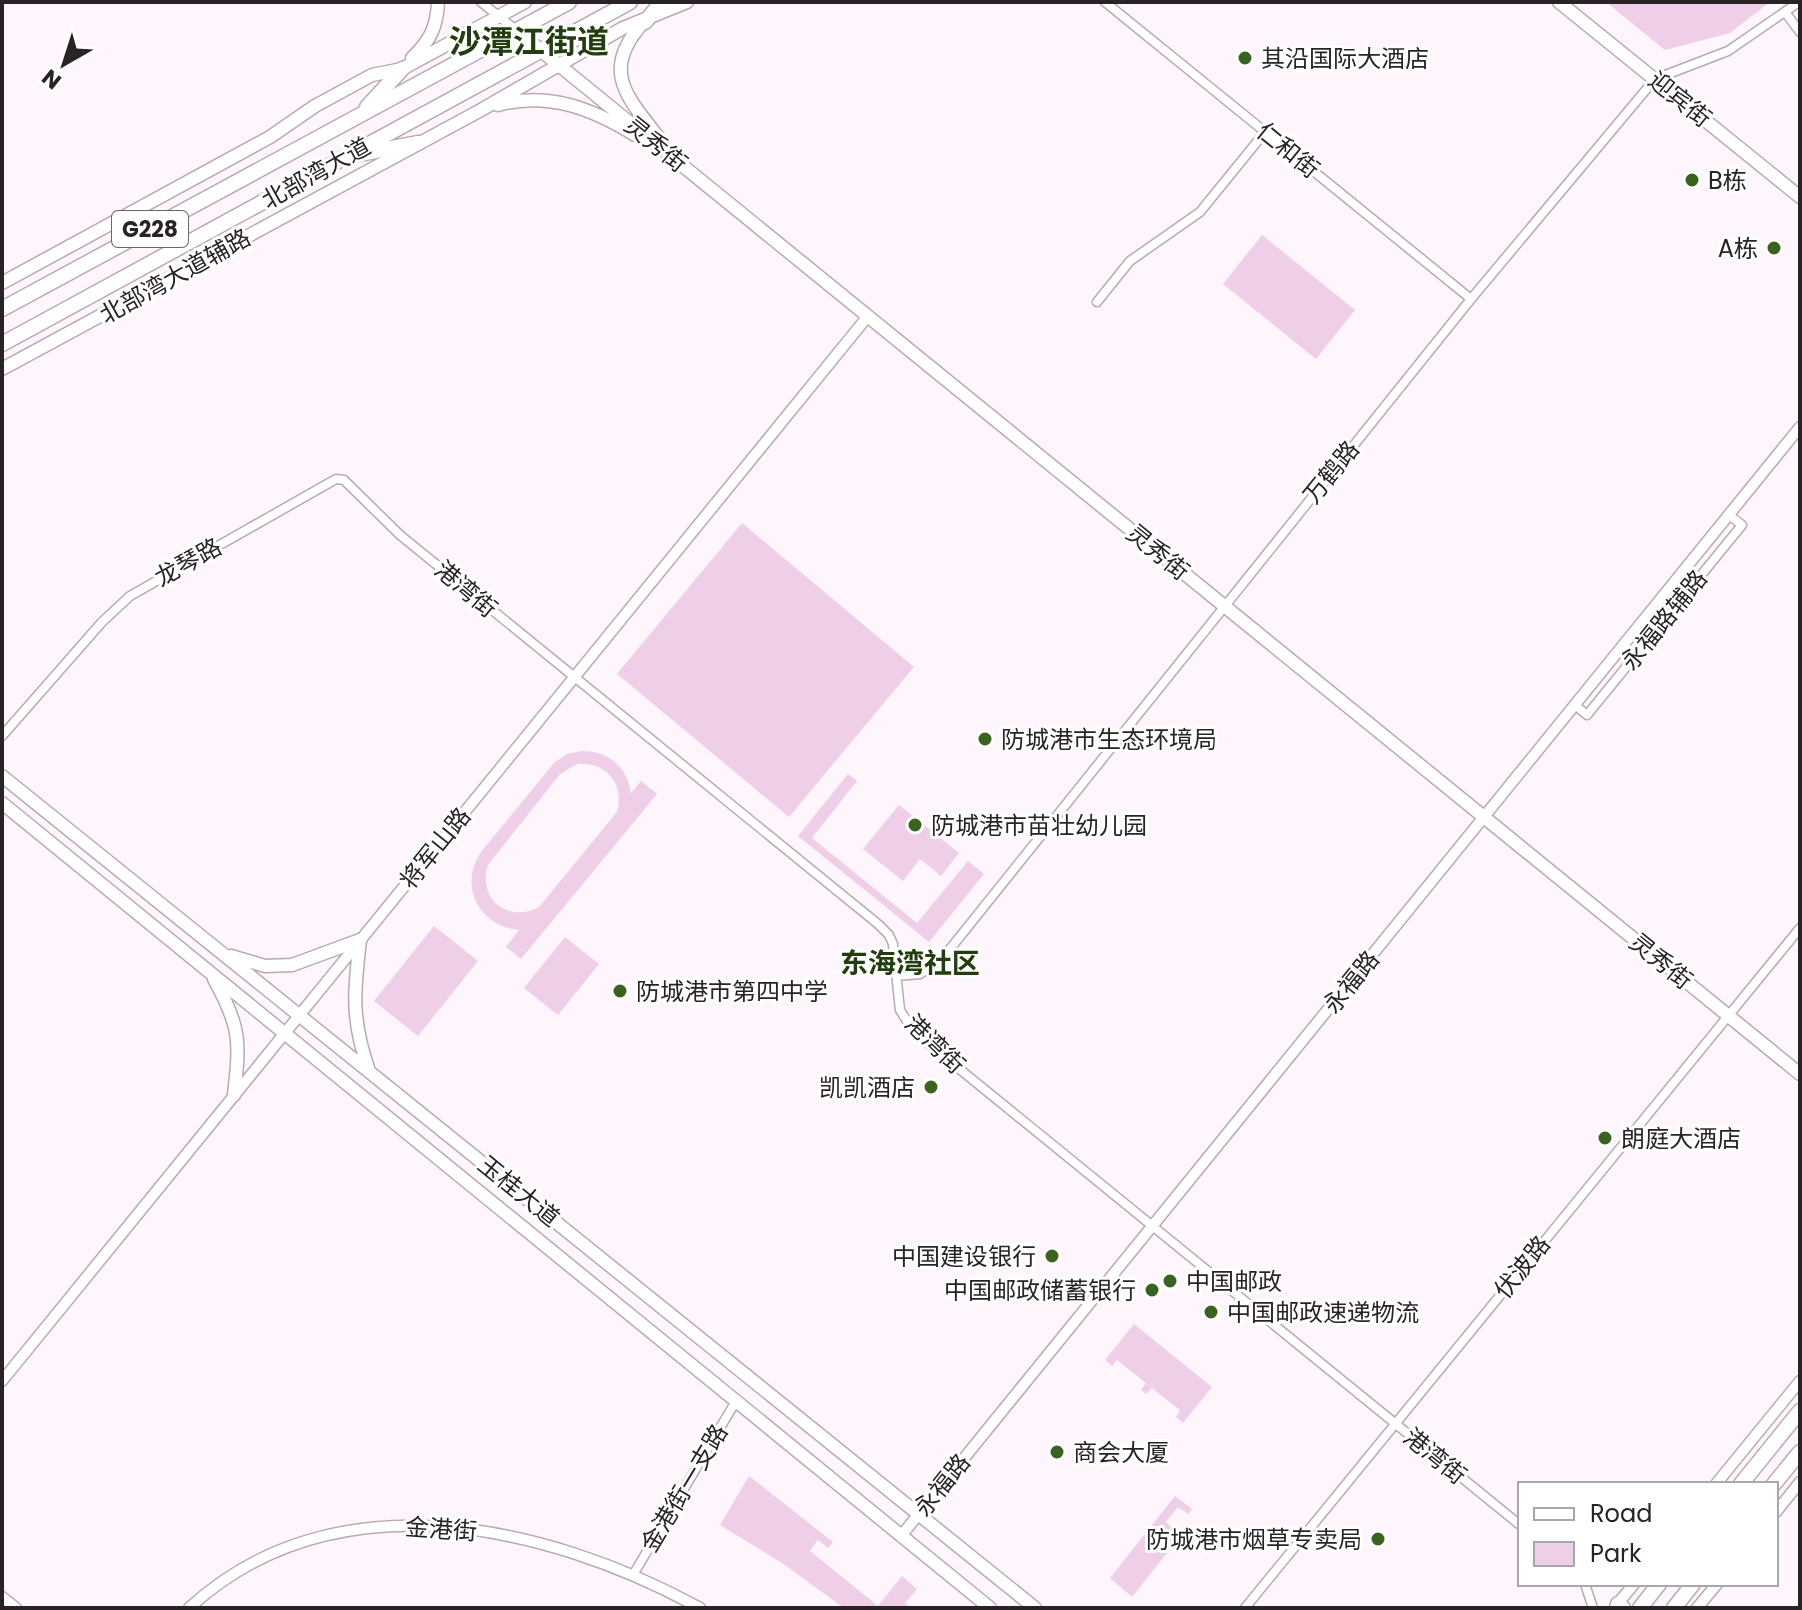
<svg xmlns="http://www.w3.org/2000/svg" width="1802" height="1610" font-family="Poppins,'Noto Sans SC',sans-serif">
<style>
.green{fill:#efcfe7;fill-rule:evenodd}
.lines{fill:none;stroke-linecap:round;stroke-linejoin:round}
.minor-casing{stroke:#baa8b5;stroke-width:11}
.tertiary-casing{stroke:#baa8b5;stroke-width:13}
.secondary-casing{stroke:#baa8b5;stroke-width:15}
.primary-casing{stroke:#baa8b5;stroke-width:17}
.trunk-casing{stroke:#baa8b5;stroke-width:17}
.minor{stroke:#fff;stroke-width:8}
.tertiary{stroke:#fff;stroke-width:10}
.secondary{stroke:#fff;stroke-width:12}
.primary{stroke:#fff;stroke-width:14}
.trunk{stroke:#fff;stroke-width:14}
.poi-dot{fill:#3a631f;stroke:#fff;stroke-width:3}
.labels{text-anchor:middle;dominant-baseline:central;stroke-width:6;stroke-linejoin:round;paint-order:stroke}
.shield{fill:#fff;stroke:#696568;stroke-width:2}
.shield-label{font-size:22px;font-weight:bold;fill:#292328}
.poi-label{font-size:24px;fill:#292328;stroke:#fff;text-anchor:start}
.street-label{font-size:24px;fill:#292328;stroke:#fff}
.quarter-label{font-size:28px;font-weight:bold;fill:#223e0f;stroke:#fff}
.district-label{font-size:32px;font-weight:bold;fill:#223e0f;stroke:#fff}
</style>
<rect width="100%" height="100%" fill="#fef6fc"/>
<path class="green" d="M1606,2h164l-40,31 -65,17z
M1262,235l93,75 -39,49 -93,-75z
M742,523l172,144 -125,150 -172,-143z
M582,751c27,0 45,16 49,42l10,-12 16,13 -136,165 -15,-12 13,-17c-40,-4 -61,-44 -38,-78l73,-89 13,-9zM577,764c29,-3 48,20 40,48l-78,95c-31,17 -62,-9 -51,-42l72,-91z
M848,774l9,7 -45,57 105,85 51,-62 16,13 -55,68 -131,-106z
M899,805l60,48 -18,23 -21,-17 -17,22 -40,-32z
M434,926l44,35 -60,75 -44,-35z
M565,937l34,27 -41,51 -34,-27z
M1134,1324l78,63 -29,36 -7,-6 4,-7 -28,-22 -6,6 -5,-4 5,-7 -29,-23 -5,6 -7,-6z
M749,1476l84,66 -5,6 -10,-8 -8,11 68,55 24,-30 15,13 -12,14 6,5h-67l-62,-45 -62,-38z
M1175,1496l17,13 -4,5 -10,-7 -12,15 9,9 -8,22 -35,44 -22,-19z"/>
<g class="lines">
<defs>
<path id="minor" d="M481,2l36,29
M1105,2l366,297
M1785,12l15,20
M1097,302l33,-41 70,-49 65,-80
M1575,705l12,10 155,-190 -13,-10
M2,736l100,-114 28,-26 206,-117 8,1 56,55 478,389 11,11 4,9 7,66 10,16 20,19 590,480
M896,976l24,-2 22,-15 529,-660 184,-220 73,-28 71,-49
M633,1575l103,-174
M1585,1584l8,24
M1245,1608l555,-680"/>
<path id="tertiary" d="M2,1381l866,-1065
M1716,1484l84,-103
M1776,1512l24,-30
M901,1536l899,-1109
M2,1597l14,11
M1615,1607l19,-23
M189,1608c144,-132 355,-85 511,0
M1697,1608l20,-24"/>
<path id="secondary" d="M1559,2l241,195
M642,24c-44,49 -11,77 20,118
M517,31l1283,1043
M412,58c18,-17 25,-31 26,-56
M498,105c50,-14 95,4 137,30
M2,283l268,-146 45,-31 57,-31 30,-6 123,-67
M2,369l479,-259 142,-82 64,-26
M2,776l1033,832
M2,803l988,805
M231,956l34,10 27,-1 68,-25c-6,51 -9,78 8,128
M214,979c27,48 26,63 20,116"/>
<path id="primary" d="M1741,1484l59,-73
M1774,1484l26,-32
M1618,1604l5,4
M1640,1608l19,-24
M1674,1608l19,-24"/>
<path id="trunk" d="M645,22l17,-20
M367,107l35,-38
M360,154l58,-11
M2,309l567,-307
M2,344l628,-342"/>
</defs>
<use href="#minor" class="minor-casing"/>
<use href="#tertiary" class="tertiary-casing"/>
<use href="#secondary" class="secondary-casing"/>
<use href="#primary" class="primary-casing"/>
<use href="#trunk" class="trunk-casing"/>
<use href="#minor" class="minor"/>
<use href="#tertiary" class="tertiary"/>
<use href="#secondary" class="secondary"/>
<use href="#primary" class="primary"/>
<use href="#trunk" class="trunk"/>
</g>
<g class="poi-dot">
<circle cx="1245" cy="58" r="8"/>
<circle cx="1692" cy="180" r="8"/>
<circle cx="1774" cy="248" r="8"/>
<circle cx="985" cy="739" r="8"/>
<circle cx="915" cy="825" r="8"/>
<circle cx="620" cy="991" r="8"/>
<circle cx="931" cy="1087" r="8"/>
<circle cx="1605" cy="1138" r="8"/>
<circle cx="1052" cy="1256" r="8"/>
<circle cx="1170" cy="1281" r="8"/>
<circle cx="1152" cy="1290" r="8"/>
<circle cx="1211" cy="1312" r="8"/>
<circle cx="1057" cy="1452" r="8"/>
<circle cx="1378" cy="1539" r="8"/>
</g>
<g class="labels">
<rect class="shield" x="112" y="211" width="76" height="36" rx="6"/>
<g class="shield-label">
<text x="150" y="229">G228</text>
</g>
<g class="poi-label">
<text x="1261" y="58">其沿国际大酒店</text>
<text x="1708" y="180">B栋</text>
<text x="1758" y="248" text-anchor="end">A栋</text>
<text x="1001" y="739">防城港市生态环境局</text>
<text x="931" y="825">防城港市苗壮幼儿园</text>
<text x="636" y="991">防城港市第四中学</text>
<text x="915" y="1087" text-anchor="end">凯凯酒店</text>
<text x="1621" y="1138">朗庭大酒店</text>
<text x="1036" y="1256" text-anchor="end">中国建设银行</text>
<text x="1186" y="1281">中国邮政</text>
<text x="1136" y="1290" text-anchor="end">中国邮政储蓄银行</text>
<text x="1227" y="1312">中国邮政速递物流</text>
<text x="1073" y="1452">商会大厦</text>
<text x="1362" y="1539" text-anchor="end">防城港市烟草专卖局</text>
</g>
<g class="street-label">
<text transform="translate(1680 99) rotate(39)">迎宾街</text>
<text transform="translate(656 144) rotate(39)">灵秀街</text>
<text transform="translate(1288 150) rotate(39)">仁和街</text>
<text transform="translate(316 173) rotate(-29)">北部湾大道</text>
<text transform="translate(175 276) rotate(-29)">北部湾大道辅路</text>
<text transform="translate(1331 472) rotate(-51)">万鹤路</text>
<text transform="translate(1158 552) rotate(39)">灵秀街</text>
<text transform="translate(188 562) rotate(-29)">龙琴路</text>
<text transform="translate(466 589) rotate(40)">港湾街</text>
<text transform="translate(1664 620) rotate(-51)">永福路辅路</text>
<text transform="translate(435 848) rotate(-51)">将军山路</text>
<text transform="translate(1661 961) rotate(39)">灵秀街</text>
<text transform="translate(1351 982) rotate(-51)">永福路</text>
<text transform="translate(935 1044) rotate(44)">港湾街</text>
<text transform="translate(519 1191) rotate(39)">玉桂大道</text>
<text transform="translate(1522 1267) rotate(-51)">伏波路</text>
<text transform="translate(1435 1456) rotate(39)">港湾街</text>
<text transform="translate(942 1485) rotate(-51)">永福路</text>
<text transform="translate(684 1488) rotate(-59)">金港街一支路</text>
<text transform="translate(441 1529) rotate(4)">金港街</text>
</g>
<g class="quarter-label">
<text x="910" y="963">东海湾社区</text>
</g>
<g class="district-label">
<text x="529" y="41">沙潭江街道</text>
</g>
</g>
<rect width="1802" height="1610" fill="none" stroke="#292328" stroke-width="8"/>
<rect x="1518" y="1482" width="260" height="104" fill="#ffffff" stroke="#a9a7a9" stroke-width="2"/>
<rect x="1534" y="1508" width="40" height="12" fill="#ffffff" stroke="#a9a7a9" stroke-width="2"/>
<text x="1590" y="1522" font-size="24" fill="#292328">Road</text>
<rect x="1534" y="1542" width="40" height="24" fill="#efcfe7" stroke="#a9a7a9" stroke-width="2"/>
<text x="1590" y="1562" font-size="24" fill="#292328">Park</text>
<g transform="translate(64 64) rotate(219)" stroke="#ffffff" stroke-width="6" paint-order="stroke">
<path d="M0-6L14 30L0 20L-14 30Z" fill="#292328"/>
<text y="-12" font-size="22" font-weight="bold" text-anchor="middle" fill="#292328">N</text>
</g>
</svg>
